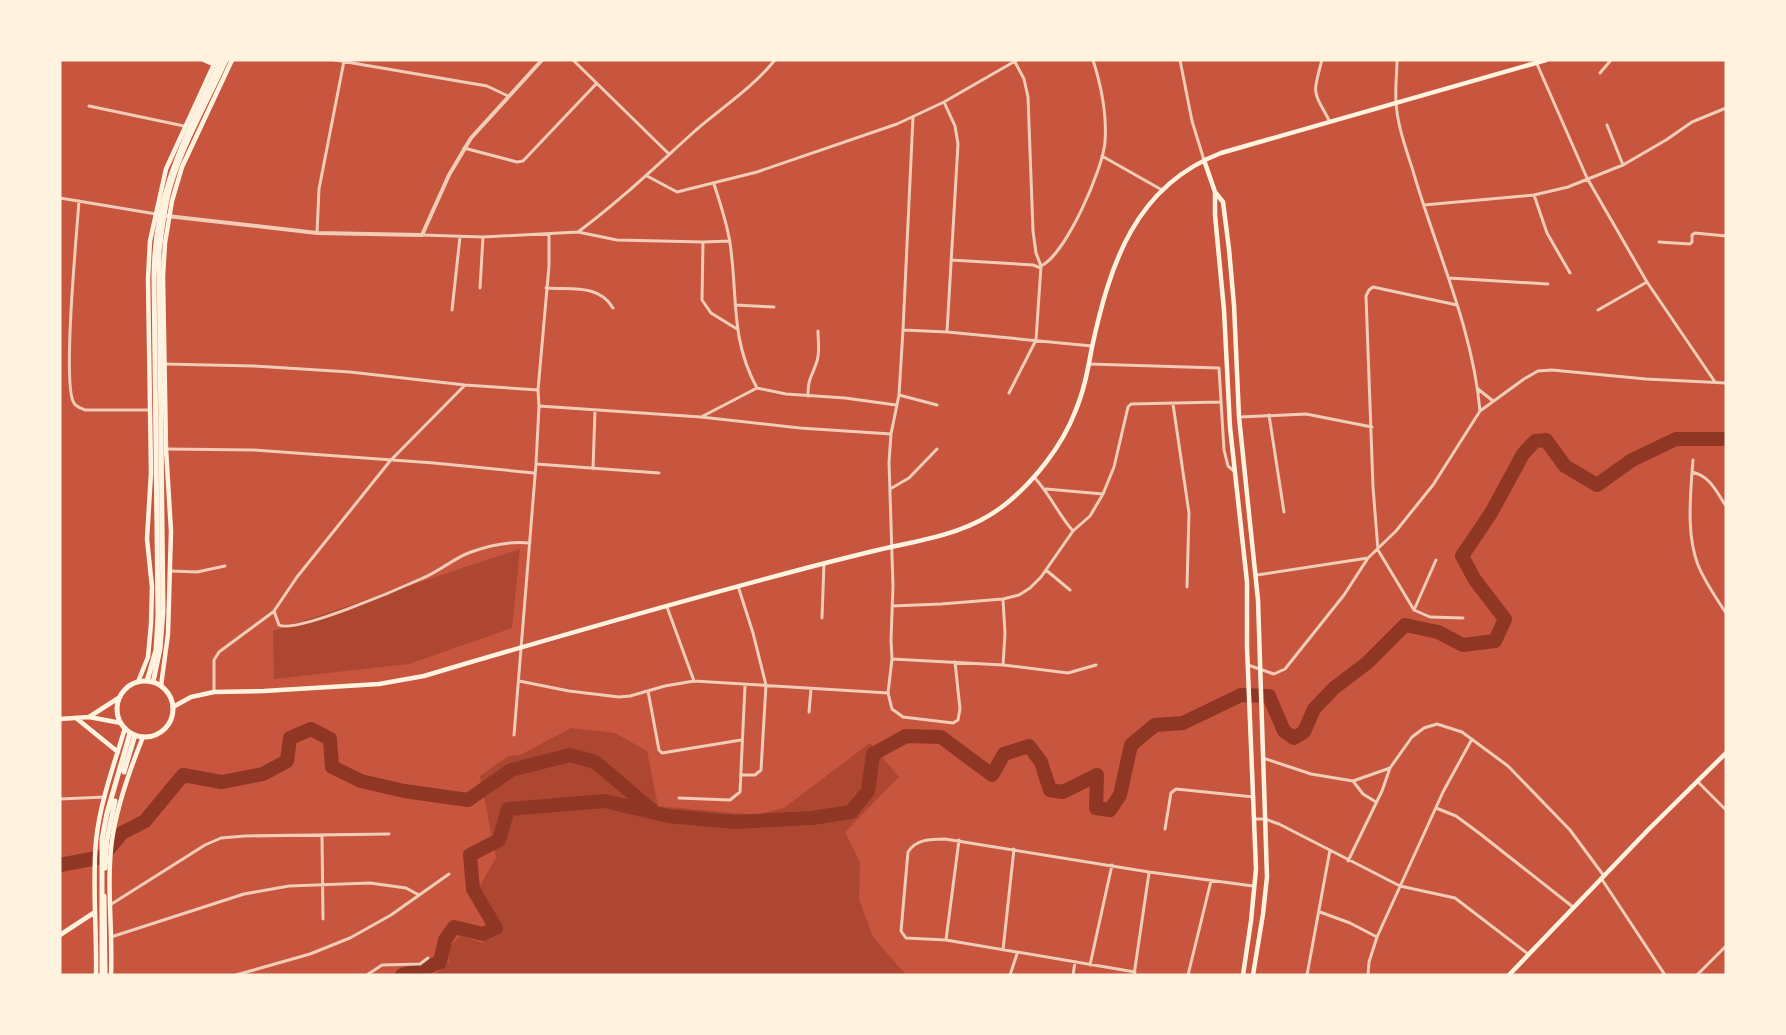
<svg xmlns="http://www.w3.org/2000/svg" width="1786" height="1035" font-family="'Roboto Serif',serif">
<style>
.green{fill:#ae4732}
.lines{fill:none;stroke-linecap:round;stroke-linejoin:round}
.river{stroke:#8f3625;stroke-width:14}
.minor{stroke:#f1ccb7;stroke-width:3}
.tertiary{stroke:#f1ccb7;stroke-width:4}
.secondary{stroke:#fff3e0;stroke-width:4.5}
.primary{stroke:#fff3e0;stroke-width:5}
</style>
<rect width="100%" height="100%" fill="#c8553d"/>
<path class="green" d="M520,549l-8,79 -103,36 -135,15 -1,-48z
M571,728l44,5 32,18 11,55 98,9 28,-7 86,-65 29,34 -54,55 15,30 -1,37 14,38 33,38h-472l15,-13 -1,-15 13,-11 22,7 16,-18 -21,-36 18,-31 -16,-82 28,-20 12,-1z"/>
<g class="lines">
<path class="river" d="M60,865l42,-8 20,-24 23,-12 38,-46 39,7 41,-8 24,-13 3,-23 21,-9 19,10 2,28 29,14 43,10 64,9 43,-30 59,-15 25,7 57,48
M402,975l16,-4 22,-9 5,-22 9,-13 29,7 13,-6 -23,-39 -3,-34 29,-15 9,-31 97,-8 63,15 66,6 78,-4 39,-6 17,-21 5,-37 33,-18 35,1 51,38 12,-21 25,-8 12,16 9,28 13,2 34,-17 -1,33 14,2 10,-15 11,-50 24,-20 28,-2 58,-28 28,1 15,35 10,7 10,-6 10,-23 20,-21 33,-25 38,-38 33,7 25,13 32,-4 10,-22 -30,-39 -13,-24 29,-43 32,-59 12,-13 11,-1 19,26 32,19 35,-25 44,-21h50"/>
<path class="minor" d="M335,60l152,26 21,10
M573,60l96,94
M1180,60l12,61 12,39
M1322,60c-10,36 -9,30 8,62
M1397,60c0,14 -2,28 -1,41 1,27 13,55 20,80 23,76 57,150 64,230
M1537,64l50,114 60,104 68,100
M1600,73l11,-13
M944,102l11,24 3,18 -11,188
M89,106l95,20
M913,117l-10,213 -4,65 -8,39 -2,28 4,124 -2,54 1,19 -4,34 4,16 11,8 50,6 5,-3 2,-11 -5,-47
M1607,125l16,40
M464,148l53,14 6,-1 73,-77
M1102,156l60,34
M647,176l30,16 80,-20 140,-48 47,-22 73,-42
M714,184c6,19 13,39 16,59 8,53 0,96 27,145
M1534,195l13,38 23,40
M60,198l96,16
M79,201c-2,30 -17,185 -5,202 2,4 7,5 11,7h65
M1424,205l110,-10 34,-8 55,-22 43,-25 26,-18 34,-14
M578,232c42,-31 79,-67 118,-102 27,-23 57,-43 79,-70
M317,233l2,-44 25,-128
M422,235l61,2 95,-5 39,8 86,2 27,-1
M703,242l-1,58 9,13 26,16
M1659,242l31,2 2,-2v-7l3,-2 31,3
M951,260l82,5 8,3
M1041,266c25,-12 62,-97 64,-124 2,-27 -4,-57 -12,-82
M1449,278l99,6
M480,288l3,-51
M546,288c26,2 53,-4 67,20
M735,305l39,2
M1457,305l-84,-18 -4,3 -3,6 7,191 5,63 36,60 16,7 33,1
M452,310l8,-73
M1598,310l49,-28
M903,330l44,2 145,14
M164,364l90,2 96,6 115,13 73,5
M1089,364l130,4 5,82 4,16 6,5
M465,385l-75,76 -93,116 -23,34 5,14c16,9 122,-37 144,-47 17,-7 31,-20 48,-26 19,-7 39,-11 59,-9
M1478,389l15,12
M1009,393l27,-53 5,-74 -5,-13 -3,-22 -5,-134 -4,-18 -9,-17
M899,395l38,10
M808,396c0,-19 4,-19 9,-35 3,-9 1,-20 1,-30
M1173,404l16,109 -2,74
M539,406l162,11 99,11 91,6
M1269,415l15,97
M703,416l54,-28 29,6 59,4 51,7
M1240,417l66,-3 66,13
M166,449l88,1 180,13 100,10
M1693,460l-1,12c18,4 24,19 34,34
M536,464l123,9
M593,469l2,-59
M1692,472c-2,30 -5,64 6,93 7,17 18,33 28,48
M1034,477c16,17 24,37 39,54
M890,489l19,-11 28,-29
M1046,489l57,5
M1046,570l24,20
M171,571l26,1 28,-6
M1257,575l111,-17
M738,586l15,47 13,52 -5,85 -6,5h-13
M1003,599l2,35 -2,31
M892,606l49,-2 62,-5 16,-4 11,-7 11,-11 32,-46 17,-15 13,-22 11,-27 14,-60 3,-3 89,-2
M667,607l27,74
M1414,610l22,-50
M822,618l2,-55
M892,659l111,6 65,8 28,-8
M1248,665l26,9 11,-5 59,-74 24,-37 28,-27 37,-46 47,-74 44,-32 14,-8 14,-1 94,9 80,4
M519,681l50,10 50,6 11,-1 35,-10 29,-5 194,12
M648,691l11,59 3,3 79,-13
M214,692v-32l5,-8 54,-40
M809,712l2,-23
M514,735l22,-271 3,-58 -1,-16 11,-124v-32
M1263,758l48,16 42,7 37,-13
M1353,781l10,13 13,8
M1697,781l29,29
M679,798l51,2 10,-8 5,-106
M60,799l45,-2
M1436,808l20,8 23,17 94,74
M1254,819h11l14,5 121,62 55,12 73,56
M1165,829l6,-36 5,-4 78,8
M322,836l1,83
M1348,861l34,-70 8,-23 22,-31 12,-9 13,-4 25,8 46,34 62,64 34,46
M1601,878l64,97
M110,905l95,-60 16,-7 24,-2 144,-2
M1320,912l30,11 27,14
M111,937l133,-43 45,-8 81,-3 36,5 13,7
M946,940l13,-100
M1003,950l11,-101
M1090,965l22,-100
M1135,972l-189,-32 -40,-2 -5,-7 7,-79c8,-13 23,-13 37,-13l204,33 104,14
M236,975l74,-21 40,-16 41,-23 58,-41
M367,975l15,-10 38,-1 8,-6
M1010,975l7,-21
M1073,975l2,-13
M1134,975l15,-102
M1188,975l23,-94
M1307,975l23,-125
M1368,975l1,-13 8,-25 66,-145 29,-53
M1697,975l29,-29"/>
<path class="tertiary" d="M167,216l150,17 105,2 27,-60 22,-37 71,-78"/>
<path class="secondary" d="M204,60l11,5
M1204,160l11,32 8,10 6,47 5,56 5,112 19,183 9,277 -4,37 -10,61
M1215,192v23l9,95 6,117 17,155v65l9,222 -5,52 -8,54
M138,682l10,-25 3,-33 1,-37 -5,-48 4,-66 -3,-194 2,-38 16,-72 50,-109
M161,686l7,-52 3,-103 -5,-82 -3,-173 2,-33 7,-42 10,-34 50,-107
M173,707l18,-10 23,-5 50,-1 115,-7 45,-8c128,-38 257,-75 386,-109 27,-7 54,-14 81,-20 42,-9 82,-16 116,-44 28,-23 55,-57 68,-91 9,-21 13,-43 17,-65 18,-83 43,-161 129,-194l325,-93
M89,717l31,-20
M76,718l42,34
M60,719l29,-2 32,6
M60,935l35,-23
M96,975c1,-45 -4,-90 0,-134 4,-39 18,-76 29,-113
M111,975c2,-45 -5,-91 1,-135 5,-34 18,-71 31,-103
M1509,975l139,-145 78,-77"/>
<path class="primary" d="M147,681l9,-31 2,-34 -4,-338c0,-87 33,-142 67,-218
M117 709a28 28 0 1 1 56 0a28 28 0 1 1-56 0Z
M153,682l7,-33 3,-38 -4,-360c3,-21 5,-43 11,-64 13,-44 37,-85 56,-127
M124,772l11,-37
M105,868l2,-28 8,-39
M104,896l1,77
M102,975v-136l5,-26 23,-80"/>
</g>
<rect width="1786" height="1035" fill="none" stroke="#fff3e0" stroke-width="123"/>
</svg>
